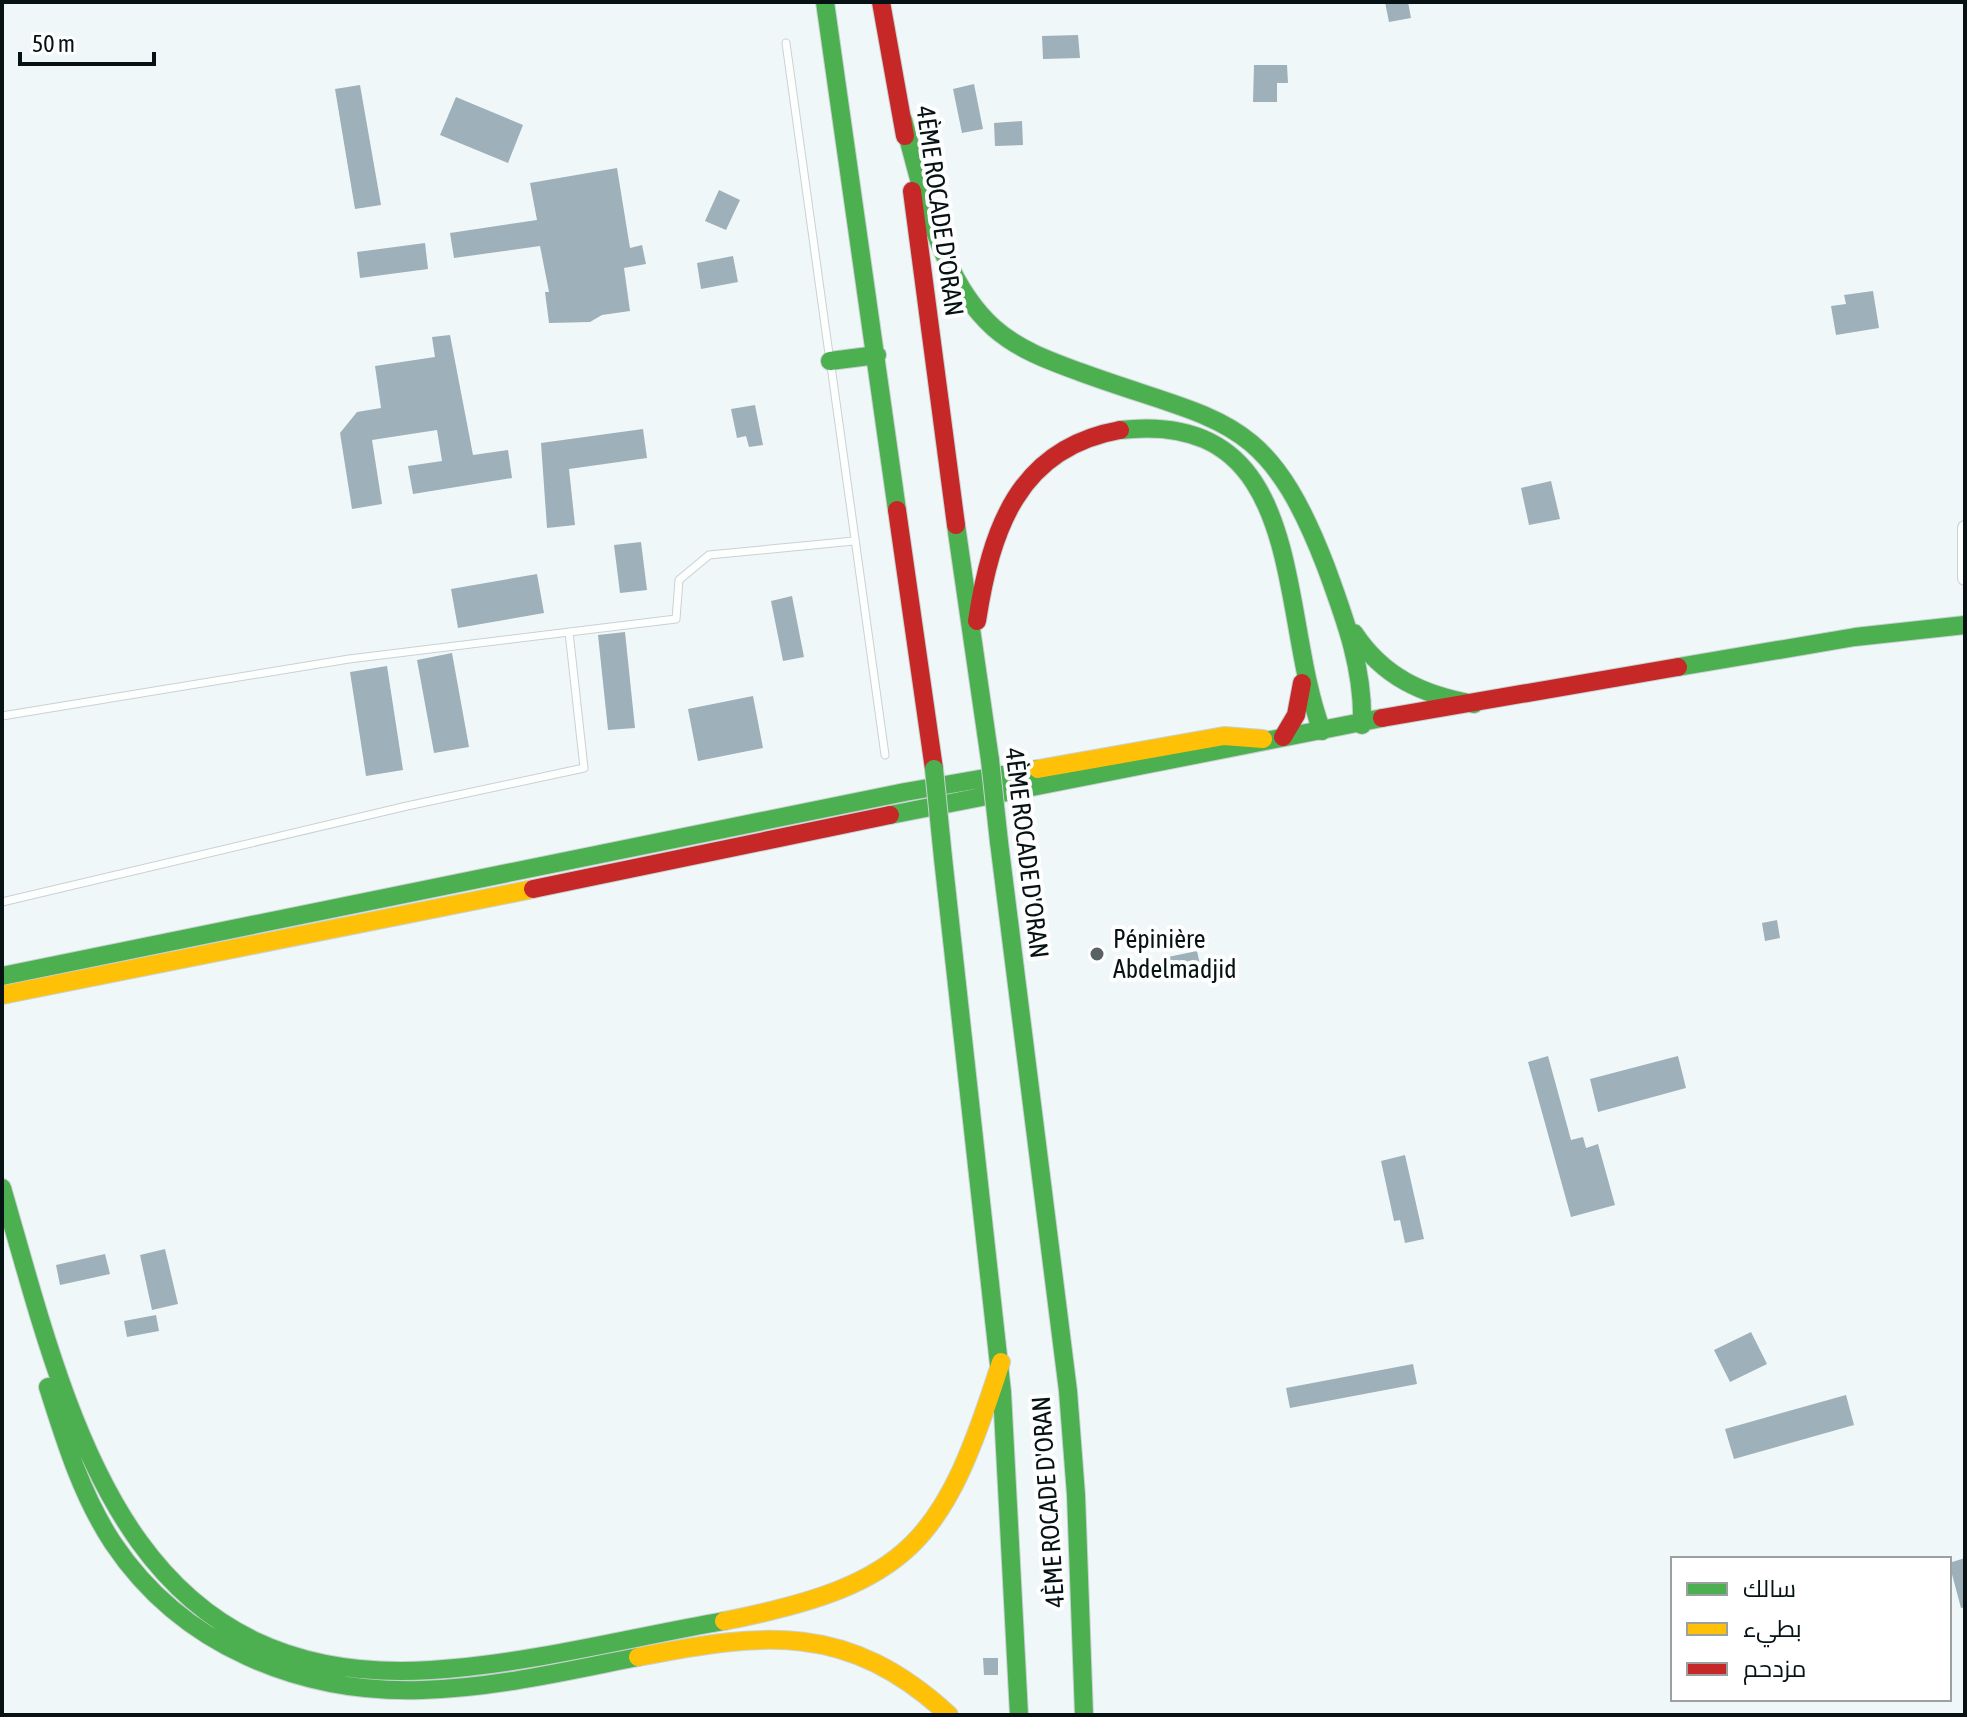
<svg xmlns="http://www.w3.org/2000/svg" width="1967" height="1717" font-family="'Asap Condensed',Cairo,sans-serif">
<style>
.building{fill:#9eb0b9}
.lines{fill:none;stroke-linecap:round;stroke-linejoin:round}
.lane-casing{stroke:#c8d2d3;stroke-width:9}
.street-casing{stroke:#c8d2d3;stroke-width:16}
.fast-casing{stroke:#c8d2d3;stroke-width:20}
.slow-casing{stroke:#c8d2d3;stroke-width:20}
.jam-casing{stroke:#c8d2d3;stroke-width:20}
.lane{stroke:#fdfefe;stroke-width:7}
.street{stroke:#fdfefe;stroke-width:14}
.fast{stroke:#4caf50;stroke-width:18}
.slow{stroke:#ffc107;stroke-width:18}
.jam{stroke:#c62828;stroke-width:18}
.fast-bridge-casing{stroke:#c8d2d3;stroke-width:20;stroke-linecap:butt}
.fast-bridge{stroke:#4caf50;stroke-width:18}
.poi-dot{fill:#586264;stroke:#fff;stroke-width:3}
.labels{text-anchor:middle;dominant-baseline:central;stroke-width:8;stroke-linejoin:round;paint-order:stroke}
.street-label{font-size:26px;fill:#061214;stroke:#fff}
.poi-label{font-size:26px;fill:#061214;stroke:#fff;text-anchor:start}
</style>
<rect width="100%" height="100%" fill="#f0f7f8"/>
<path class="building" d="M1385,2h23l3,16 -22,4z
M1078,35l2,23 -37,1 -1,-23z
M1254,65h33l1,18h-11v19h-24z
M974,84l9,45 -21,4 -9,-44z
M360,85l21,120 -26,4 -20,-120z
M456,97l67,28 -15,38 -68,-28z
M1022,121l1,24 -28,1 -1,-23z
M617,168l13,80 12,-3 4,19 -22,4 6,43 -28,4 -12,7 -41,1 -4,-31h4l-9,-46 -86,12 -4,-25 87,-13 -7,-37z
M719,190l21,10 -14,30 -21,-9z
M425,243l3,26 -68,9 -3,-26z
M733,256l5,26 -37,7 -4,-26z
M1873,291l6,37 -43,7 -5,-29 15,-2 -2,-9z
M450,335l23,120 35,-5 4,28 -99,16 -5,-28 34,-5 -5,-31 -65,10 10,64 -30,5 -12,-76 17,-21 24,-4 -6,-42 60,-9 -3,-20z
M755,405l8,40 -14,2 -3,-11 -9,2 -6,-29z
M643,429l4,29 -78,11 6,56 -28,3 -6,-85z
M1551,481l9,38 -31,6 -8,-37z
M641,542l6,48 -27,3 -6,-48z
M537,574l7,39 -86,15 -7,-39z
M792,596l12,61 -21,4 -12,-60z
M625,632l10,96 -27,2 -10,-95z
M452,653l17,94 -35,6 -17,-93z
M387,666l16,104 -37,6 -16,-104z
M753,696l10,52 -65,13 -10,-52z
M1777,920l3,18 -15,3 -3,-18z
M1197,951l4,18 -34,7 -4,-18z
M1548,1056l23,84 12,-3 3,11 12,-4 17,61 -44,12 -43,-155z
M1678,1056l8,32 -88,24 -8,-33z
M1405,1155l19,84 -19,4 -5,-23 -6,1 -13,-60z
M165,1249l13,55 -26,6 -12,-55z
M105,1254l5,20 -50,11 -4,-20z
M156,1315l3,16 -32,6 -3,-16z
M1751,1332l16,32 -37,18 -16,-32z
M1413,1364l4,20 -127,24 -4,-20z
M1846,1395l8,30 -120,34 -9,-30z
M1965,1558v49l-4,1 -12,-45z
M983,1658h15v17h-14z"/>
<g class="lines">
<defs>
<path id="lane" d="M786,43l43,311
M831,366l54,389
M2,716l347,-57 327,-40 3,-39 30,-25 145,-14
M2,902l405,-96 177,-38 -15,-136"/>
<path id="street" d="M1965,528v50"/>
<path id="fast" d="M825,2l72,508
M903,120c20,69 35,158 91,208 25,22 56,33 86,44 142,52 186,39 246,195 19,52 38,102 36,158
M830,361l47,-6
M1120,430c190,-22 157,184 202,301
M956,525l34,235
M1354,633c29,44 69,62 120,71
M1678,667l177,-30 110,-12
M890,815l492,-97
M999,842l69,549 8,104 8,220
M943,858l59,534 17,323
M2,976l903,-184 133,-23
M2,1188c68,233 122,501 429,482 98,-6 196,-32 293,-49
M48,1387c17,54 34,109 65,156 69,103 188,151 309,147 73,-2 145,-19 216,-33"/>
<path id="slow" d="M1038,769l186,-33 39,3
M2,995l531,-106
M724,1621c189,-37 220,-81 277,-259
M638,1657c127,-25 210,-35 311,58"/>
<path id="jam" d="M881,2l24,134
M912,191l44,334
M897,510l37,259
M977,621c14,-91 41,-173 143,-191
M1382,718l296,-51
M1283,737l13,-22 6,-32
M533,889l357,-74"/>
</defs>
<use href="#lane" class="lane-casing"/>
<use href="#street" class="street-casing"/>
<use href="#fast" class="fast-casing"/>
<use href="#slow" class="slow-casing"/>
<use href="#jam" class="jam-casing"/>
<use href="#lane" class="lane"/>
<use href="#street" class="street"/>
<use href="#fast" class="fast"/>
<use href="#slow" class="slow"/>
<use href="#jam" class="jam"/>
<defs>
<path id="fast-bridge" d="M990,760l9,82
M934,769l9,89"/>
</defs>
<use href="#fast-bridge" class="fast-bridge-casing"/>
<use href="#fast-bridge" class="fast-bridge"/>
</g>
<circle class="poi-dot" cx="1097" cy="954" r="8"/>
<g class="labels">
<g class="street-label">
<text transform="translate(940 211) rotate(82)">4ÈME ROCADE D'ORAN</text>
<text transform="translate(1027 853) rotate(83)">4ÈME ROCADE D'ORAN</text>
<text transform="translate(1048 1502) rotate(-94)">4ÈME ROCADE D'ORAN</text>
</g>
<g class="poi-label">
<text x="1113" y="939">Pépinière<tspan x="1113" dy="30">Abdelmadjid</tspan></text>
</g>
</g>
<rect width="1967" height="1717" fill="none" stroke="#061214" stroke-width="8"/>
<rect x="1671" y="1557" width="280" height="144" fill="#ffffff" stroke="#9ba0a1" stroke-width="2"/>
<rect x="1687" y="1583" width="40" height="12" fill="#4caf50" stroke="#9ba0a1" stroke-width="2"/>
<text x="1743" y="1597" font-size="24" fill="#061214">سالك</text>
<rect x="1687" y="1623" width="40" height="12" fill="#ffc107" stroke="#9ba0a1" stroke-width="2"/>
<text x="1743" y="1637" font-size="24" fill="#061214">بطيء</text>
<rect x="1687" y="1663" width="40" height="12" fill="#c62828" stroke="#9ba0a1" stroke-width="2"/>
<text x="1743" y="1677" font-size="24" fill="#061214">مزدحم</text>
<path d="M20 52v12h134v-12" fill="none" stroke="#061214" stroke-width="4"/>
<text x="32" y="52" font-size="24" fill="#061214" stroke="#ffffff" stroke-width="6" paint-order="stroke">50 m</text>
</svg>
